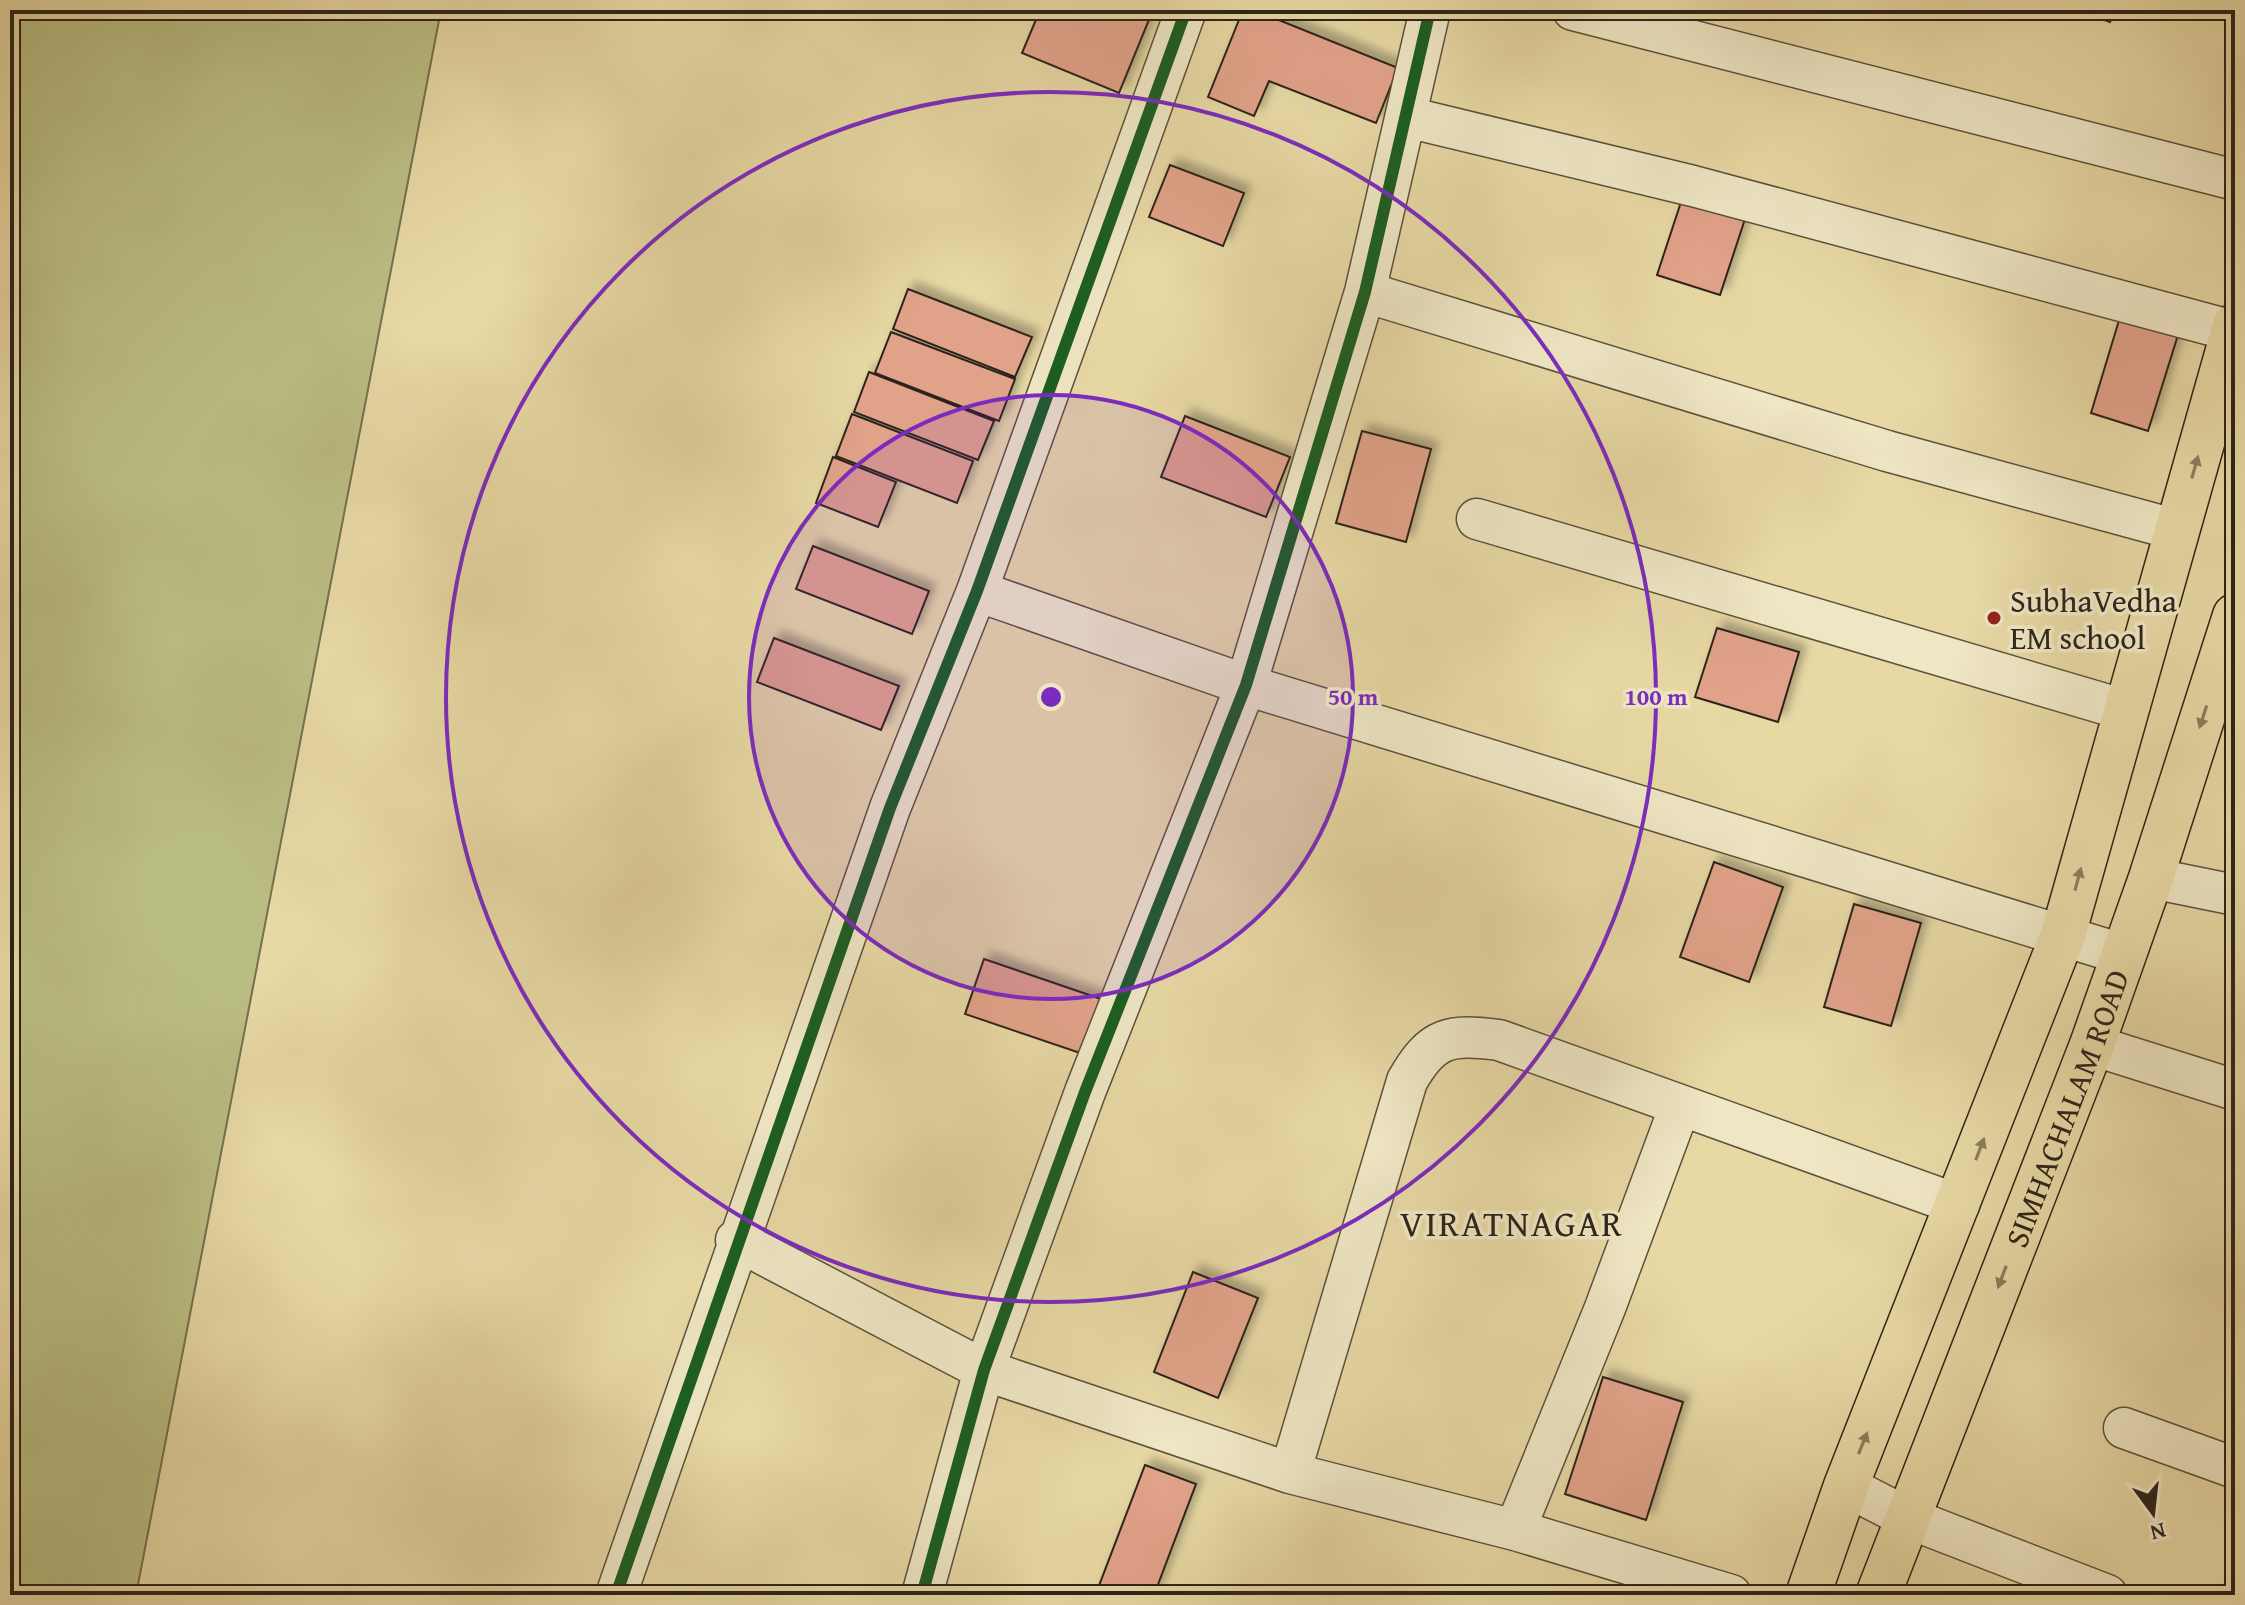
<svg xmlns="http://www.w3.org/2000/svg" width="2245" height="1605" font-family="'Gentium Book Plus',serif">
<style>
.green{fill:#babd82;stroke:#74704e;stroke-width:2}
.building{fill:#e0a289;stroke:#2d241a;stroke-width:2;filter:url(#shadow)}
.lines{fill:none;stroke-linecap:round;stroke-linejoin:round}
.street-casing{stroke:#5c513c;stroke-width:43}
.primary-casing{stroke:#2d241a;stroke-width:47}
.street{stroke:#efe6c4;stroke-width:40}
.primary{stroke:#e7d8a4;stroke-width:44}
.cycleway-casing{stroke:#efe6c4;stroke-width:17}
.cycleway{stroke:#1b5e20;stroke-width:12}
.oneway{fill:#8a7e5f}
.ring{fill:none;stroke:#7b2cbf;stroke-width:4}
.poi-dot{fill:#8f2418;stroke:#efe6c4;stroke-width:3}
.labels{text-anchor:middle;dominant-baseline:central;stroke-width:7;stroke-linejoin:round;paint-order:stroke}
.poi-label{font-size:32px;fill:#2d241a;stroke:#efe6c4;text-anchor:start}
.street-label{font-size:32px;fill:#2d241a;stroke:#efe6c4}
.quarter-label{font-size:36px;letter-spacing:2px;fill:#2d241a;stroke:#efe6c4}
.centre{fill:#7b2cbf;stroke:#efe6c4;stroke-width:4}
.ring-label{font-size:24px;text-anchor:middle;font-weight:bold;fill:#7b2cbf;stroke:#efe6c4;stroke-width:7;stroke-linejoin:round;paint-order:stroke}
</style>
<defs>
<filter id="shadow"><feDropShadow dx="7" dy="-7" stdDeviation="4" flood-color="#0004"/></filter>
</defs>
<rect width="100%" height="100%" fill="#e7d8a4"/>
<filter id="stains"><feTurbulence type="fractalNoise" baseFrequency=".0025" numOctaves="4"/><feColorMatrix values="0 0 0 0 .2 0 0 0 0 .09 0 0 0 0 .02 0 0 0 .5 -.17"/></filter>
<radialGradient id="worn" r=".72"><stop offset=".6" stop-color="#630" stop-opacity="0"/><stop offset="1" stop-color="#630" stop-opacity=".3"/></radialGradient>
<path class="green" d="M10,10h431l-305,1585h-126z"/>
<path class="building" d="M1040,10h113l-34,83 -97,-40z
M1243,10h11l144,58 -22,55 -107,-42 -15,35 -46,-19z
M2075,10h39l-4,12z
M1170,165l74,28 -21,53 -74,-29z
M1682,199l63,20 -25,76 -63,-20z
M908,289l124,48 -17,40 -122,-48z
M2120,317l58,18 -30,96 -57,-18z
M891,332l124,47 -16,42 -124,-48z
M869,372l125,49 -16,39 -124,-48z
M852,414l121,47 -16,42 -121,-47z
M1185,416l105,41 -24,60 -105,-40z
M1362,431l69,18 -25,93 -70,-19z
M833,457l63,25 -18,45 -62,-24z
M813,546l116,45 -17,43 -116,-45z
M1717,628l82,24 -21,70 -83,-25z
M774,638l125,48 -18,44 -124,-48z
M1714,862l69,25 -34,95 -69,-25z
M1854,904l67,19 -30,103 -67,-19z
M984,959l117,40 -18,55 -118,-40z
M1193,1272l65,26 -40,100 -64,-26z
M1603,1377l80,25 -37,118 -81,-26z
M1145,1465l51,19 -42,111h-46l-11,-4z"/>
<g class="lines">
<defs>
<path id="street" d="M1573,10l662,170
M1407,117l286,69 540,145
M1365,292l522,159 290,79
M1477,519l648,191
M977,591l269,94 879,270
M2151,878l84,17
M2092,1045l143,45
M736,1240l248,130 306,103 225,57 216,65
M2124,1428l111,40
M1290,1473l117,-392c25,-45 43,-47 92,-41l460,165
M1846,1486l62,32 199,77
M1515,1530l90,-222 75,-202
M616,1595l274,-787 87,-217 209,-581
M922,1595l62,-225 101,-278 161,-407 119,-393 65,-282"/>
<g id="primary">
<path d="M1808,1595l38,-109 217,-551 172,-609"/>
<path id="s1" d="M1878,1595l214,-550 59,-167 84,-262"/>
</g>
</defs>
<use href="#street" class="street-casing"/>
<use href="#primary" class="primary-casing"/>
<use href="#street" class="street"/>
<use href="#primary" class="primary"/>
<defs>
<path id="cycleway" d="M616,1595l274,-787 87,-217 209,-581
M922,1595l62,-225 101,-278 161,-407 119,-393 65,-282"/>
</defs>
<use href="#cycleway" class="cycleway-casing"/>
<use href="#cycleway" class="cycleway"/>
</g>
<defs><path id="oneway-solid" d="M-6-.8H1V-3.2L6.5 0L1 3.2V.8H-6Z" transform="scale(2)"/></defs>
<g class="oneway">
<use href="#oneway-solid" transform="translate(2195 467) rotate(-74)"/>
<use href="#oneway-solid" transform="translate(2203 717) rotate(108)"/>
<use href="#oneway-solid" transform="translate(2078 879) rotate(-75)"/>
<use href="#oneway-solid" transform="translate(1980 1149) rotate(-69)"/>
<use href="#oneway-solid" transform="translate(2002 1277) rotate(111)"/>
<use href="#oneway-solid" transform="translate(1863 1443) rotate(-68)"/>
</g>
<circle cx="1051" cy="697" r="302" fill="#7b2cbf" fill-opacity=".12"/>
<g class="ring">
<circle cx="1051" cy="697" r="302"/>
<circle cx="1051" cy="697" r="605"/>
</g>
<circle class="poi-dot" cx="1994" cy="618" r="8"/>
<g class="labels">
<g class="poi-label">
<text x="2010" y="600">SubhaVedha<tspan x="2010" dy="37">EM school</tspan></text>
</g>
<g class="street-label">
<text stroke="none"><textPath href="#s1" startOffset="522">SIMHACHALAM ROAD</textPath></text>
</g>
<g class="quarter-label">
<text x="1512" y="1222">VIRATNAGAR</text>
</g>
</g>
<circle cx="1051" cy="697" r="12" class="centre"/>
<g class="ring-label">
<text x="1353" y="705">50 m</text>
<text x="1656" y="705">100 m</text>
</g>
<rect width="2245" height="1605" fill="none" stroke="#e7d8a4" stroke-width="40"/>
<rect x="12" y="12" width="2221" height="1581" fill="none" stroke="#2d241a" stroke-width="4"/>
<rect x="20" y="20" width="2205" height="1565" fill="none" stroke="#2d241a" stroke-width="2"/>
<g transform="translate(2153 1513) rotate(165)" stroke="#efe6c4" stroke-width="6" paint-order="stroke">
<path d="M0-6L14 30L0 20L-14 30Z" fill="#2d241a"/>
<text y="-12" font-size="22" font-weight="bold" text-anchor="middle" fill="#2d241a">N</text>
</g>
<rect width="100%" height="100%" filter="url(#stains)"/>
<rect width="100%" height="100%" fill="url(#worn)"/>
</svg>
